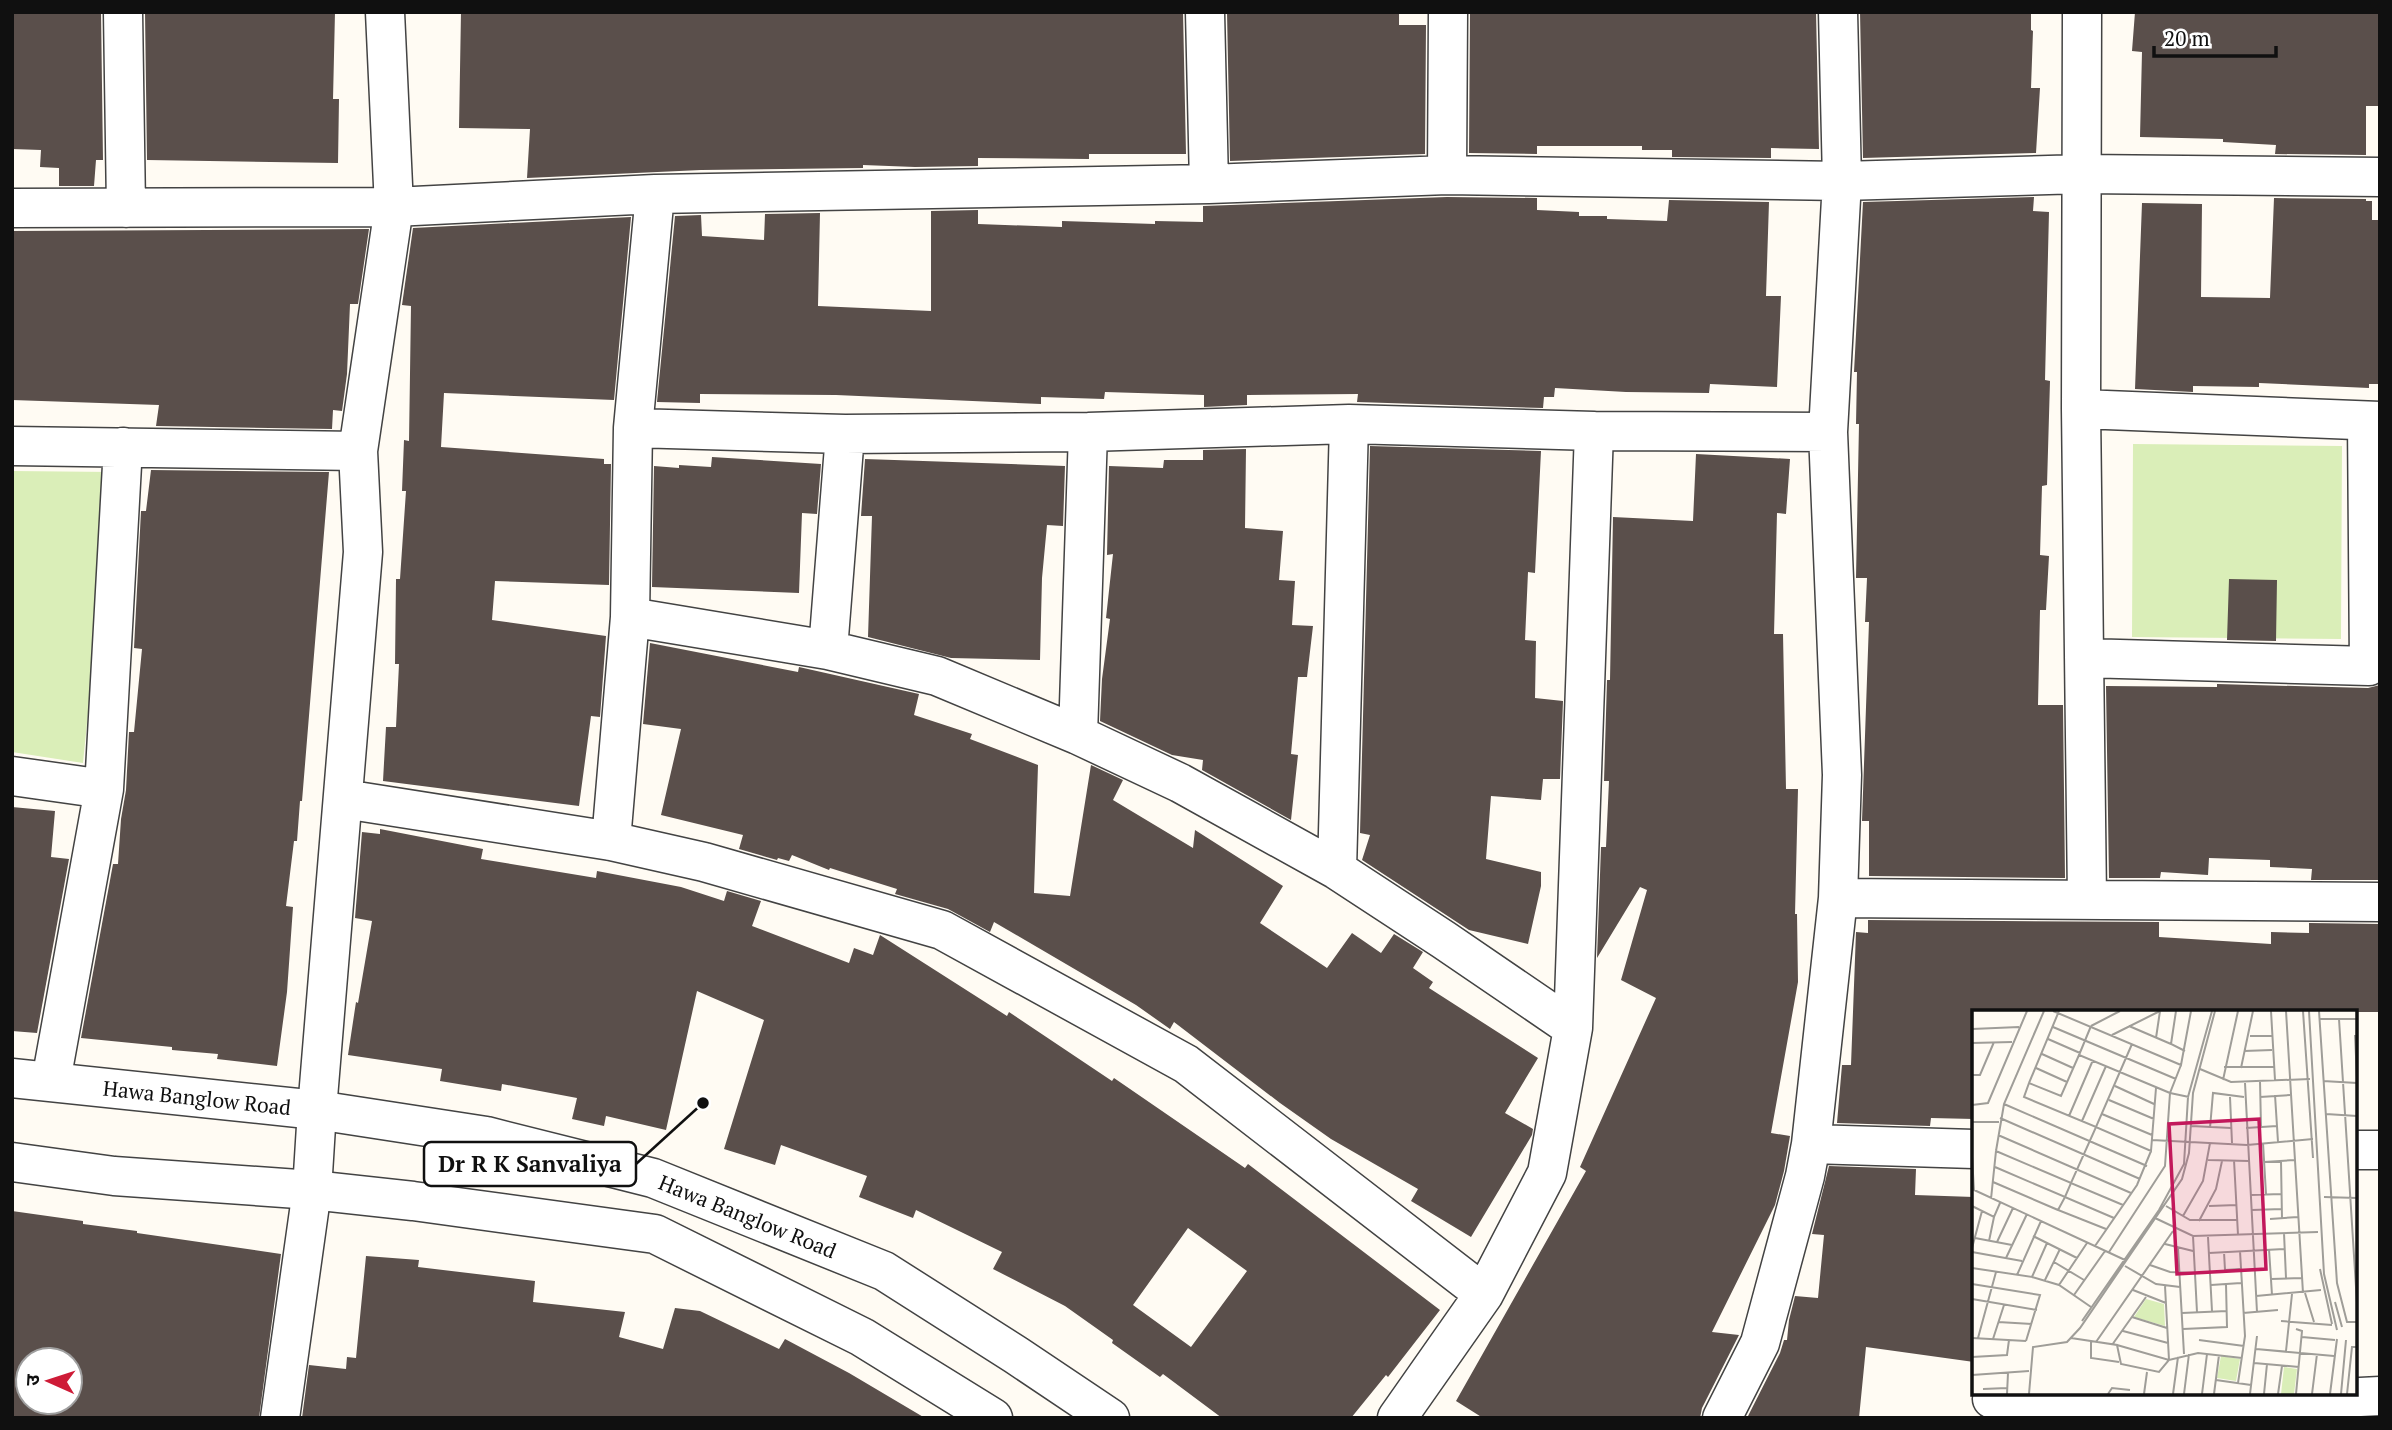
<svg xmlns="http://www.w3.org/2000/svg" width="2392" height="1430" font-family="'PT Serif','Noto Sans Devanagari',serif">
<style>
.green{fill:#daeeb8}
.building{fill:#5a4f4b;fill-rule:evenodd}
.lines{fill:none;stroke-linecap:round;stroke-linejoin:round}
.minor-casing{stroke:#434343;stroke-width:41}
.tertiary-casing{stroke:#434343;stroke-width:41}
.minor{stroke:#fff;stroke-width:38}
.tertiary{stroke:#fff;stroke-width:38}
.labels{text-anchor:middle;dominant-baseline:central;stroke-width:7;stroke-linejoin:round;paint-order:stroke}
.street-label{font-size:21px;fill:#101010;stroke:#fff}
.inset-road{fill:none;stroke:#9f9d98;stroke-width:2}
.view{fill:#c2185b;fill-opacity:0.15;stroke:#c2185b;stroke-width:3.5}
.inset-edge{fill:none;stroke:#101010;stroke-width:3.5}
.leader{fill:none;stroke:#101010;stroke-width:2.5}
.callout-dot{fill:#101010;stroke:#fff;stroke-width:2.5}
.callout{fill:#fff;stroke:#101010;stroke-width:2.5}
.callout-label{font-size:23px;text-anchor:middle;font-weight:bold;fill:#101010}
</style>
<rect width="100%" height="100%" fill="#fffbf3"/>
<path class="green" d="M2133,444l209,2 -1,193 -209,-2z
M12,471l100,1 -29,291 -71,-11z"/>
<path class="building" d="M12,12h89l2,148h-7l-2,26h-35v-18l-19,-1 1,-17 -29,-1z
M145,12h190l-2,87h6l-1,64 -191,-3z
M461,12h722l3,142h-97v5l-111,-1v8l-63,1 -52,-2v3l-162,2 -174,8 3,-49 -71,-1z
M1227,12l92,2v-2h80v13h27l-1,129 -195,7z
M1470,12h346l3,137 -48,-1v10l-99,-1v-7h-30v-4h-105v8l-68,-1z
M1860,12h171v18l2,1 -2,57h9l-4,65 -173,5z
M2135,12h245v94h-14v49l-91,-1 1,-9 -53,-3v-3l-83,-2 2,-85 -10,-1z
M1447,197l90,1v12l42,2v4h28v3l60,2 2,-21 100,2 -3,94h15l-4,91 -67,-3 -1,9 -83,-1 -71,-4 -1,9h-10l-1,11 -186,-6 1,-8 -111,1v10l-43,2v-12l-99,-3 -1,7 -63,-2v7l-205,-9 -136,-1v9l-43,-1 18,-186 26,-1 1,21 62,4 1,-26 55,-1 -2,93 113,5v-100l47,-1v14l84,3v-6l93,3v-3l48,1v-16z
M2034,197l-1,14 16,1 -4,168 5,1 -3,104 -5,1 -2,69 9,1 -3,54h-6l-2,95h25l2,173 -196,-2v-55h-7l7,-199h-4l2,-44h-11l3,-154h-3l1,-52h-3l9,-170z
M2274,198l92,1v2h6v19h8v164h-11v4l-110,-5v4l-66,-1v6l-58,-3 7,-186 60,1 -1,93 69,1z
M631,217l-17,183 -170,-7 -3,54 163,12v5h7l-2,121 -114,-4 -3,39 114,16 -6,81 -9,-1 -12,90 -196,-25 3,-54h10l3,-63h-4l1,-85h4l6,-88h-4l2,-51 5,1 2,-135 -9,-1 11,-77z
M369,229l-11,75h-8l-3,70 -5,37 -9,-1 -1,19 -176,-3 3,-21 -147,-5v-169z
M1370,446l171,5 -6,122 -7,-1 -3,68 11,1 -1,57 28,3 -3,78h-17l-2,21 -50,-4 -5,63 55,13v14l-13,58 -59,-14 -107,-70 8,-25 -10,-2z
M1246,449l-1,79 38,3 -4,49 16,1 -3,44 21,1 -6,51h-9l-7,77 7,1 -7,65 -89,-50 1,-10 -31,-5 -72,-34 2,-42 8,-60 -4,-1 7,-64 -6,1 2,-89 54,2 1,-8h39v-10z
M1696,454l94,5 -4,55 -9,-1 -3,121h9l3,155h12l-3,125h2l1,68 -27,151 19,3 -6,35 -9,34 -63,127 27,3 -37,73 -2,10h-217l-27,-17 130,-230 -6,-4 76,-169 -35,-18 26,-90 -7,-3 -43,71 4,-111h5l3,-66h-5l3,-101h3l3,-163 80,4z
M712,457l109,7 -4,50 -15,-1 -3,80 -147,-6 2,-121 25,2v-3l32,2z
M865,459l200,7 -2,60 -16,-1 -5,53 -2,82 -89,-2 -83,-21 4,-121h-11z
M151,470l178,2 -27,329h-2l-3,40h-3l-8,65 7,1 -6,85 -10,74 -60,-7 1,-5 -46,-4v-3l-91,-9 32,-174h5l3,-45 5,-29 3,-58h5l8,-83 -8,-1 7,-137h5z
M2229,579l48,1 -1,61 -49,-1z
M650,643l148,29 1,-5 120,27 -5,21 58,19 -2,5 68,26 -4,128 36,3 21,-131 32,15 -10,20 80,48 2,-18 88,56 -23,37 67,45 25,-35 29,20 13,-19 29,18 -10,16 20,14 -4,6 109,70 -33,55 28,16 -1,6 -61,102 -60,-36 7,-12 -87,-50 -51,-36 -106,-81 -4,7 -34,-24 -142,-83 -4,10 -42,-23 -53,-15 2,-5 -67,-21 -1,2 -37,-15 -3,6 -11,-3 -1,2 -38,-11 4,-14 -82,-20 20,-86 -38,-5z
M2217,684l151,4 12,-3v195h-69l1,-11 -42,-2v-7l-61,-2 -1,17 -47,-3 -1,6h-51l-3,-192 111,1z
M12,807l43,4 -4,46 18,2 -32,174 -25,-2z
M380,829l103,20 -2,10 115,19 1,-7 84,16 43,14 3,-10 34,10 -9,25 97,37 5,-15 19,7 7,-20 127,81 2,-4 103,69 2,-3 131,90 3,-4 192,146 -52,67 -2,-2 -35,43h-129l-59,-44 -3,3 -48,-34 1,-3 -48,-34 -72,-37 9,-17 -86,-42 -3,8 -54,-21 8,-21 -86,-31 -6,20 -51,-16 40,-129 -67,-29 -31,139 -60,-14 -2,10 -32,-7 5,-21 -75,-14 -1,7 -61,-10 2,-12 -94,-14 8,-53 2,1 14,-82 -17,-3 7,-86 18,2zM1188,1228l59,43 -56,76 -58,-42z
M1868,920l291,2v15l112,7v-12l38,1v-10l71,1v88h-406v107l-43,-1 -1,8 -93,-3 5,-58h9l5,-133 12,1z
M1829,1166l87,3 -1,26 59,2v165l-108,-15 -7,71h-112l33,-65 4,-13h3l2,-20 6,-24 23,2 6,-63 -12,-1z
M12,1211l71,10v3l54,7v2l144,21 -22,164h-247zM28,1360h42v42h-42z
M366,1256l53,4 -1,7 117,14 -2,21 92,10 -6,25 44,12 12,-41 25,3 79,38 6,-10 64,34 76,45h-623l7,-53 37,4 1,-12 9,1z"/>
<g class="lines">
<defs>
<path id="minor" d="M123,12l3,196
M1205,12l4,172
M2082,12l-1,397 6,490
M1447,175l1,-163
M12,208l382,-1 261,-13 554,-10 238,-9 395,6 240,-7 298,3
M2081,409l299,12
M633,428l212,6 243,-2 261,-8 245,7 234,1
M12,446l346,5
M630,617l198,33 109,26 141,59 102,48 157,87 107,70 129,88
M828,650l17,-216
M2084,658l285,8 -2,-245
M1078,735l10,-303
M12,776l92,13
M344,799l267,42 93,21 238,68 244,134 298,230
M611,841l19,-224 3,-189 22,-234
M1337,870l12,-446
M1838,898l542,4
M51,1081l53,-292 19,-342
M1811,1144l163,5
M2355,1150h25
M1992,1399l211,6 177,-9
M280,1418l32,-228 5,-80 46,-558 -5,-101 36,-244 -9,-195
M1397,1418l87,-124 63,-121 26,-145 21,-597
M1722,1418l38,-75 45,-167 6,-32 27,-246 4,-123 -14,-343 14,-251 -4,-169"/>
<g id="tertiary">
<path id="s1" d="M12,1078l305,32 169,26 167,42 231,93 132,84 94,63"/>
<path d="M12,1162l102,14 198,14 101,11 242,33 207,103 131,81"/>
</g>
</defs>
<use href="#minor" class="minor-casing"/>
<use href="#tertiary" class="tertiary-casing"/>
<use href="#minor" class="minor"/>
<use href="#tertiary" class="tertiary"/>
</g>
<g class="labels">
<g class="street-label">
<text stroke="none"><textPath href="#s1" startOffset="186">Hawa Banglow Road</textPath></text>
<text stroke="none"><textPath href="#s1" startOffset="752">Hawa Banglow Road</textPath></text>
</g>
</g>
<g transform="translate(1972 1010)">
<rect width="385" height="385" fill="#fffbf3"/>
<path d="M174,289l18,5 1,22 -31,-9zM249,346l19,3 -4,22 -19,-3zM312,357l13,2 -3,25h-13z" fill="#daeeb8"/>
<path class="inset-road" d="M81,1l128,54 10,-54M204,1l-5,33 14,7M299,1l4,69M314,1l17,282M331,1l10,147M337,1l15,263 13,56M347,1l18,272 10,39h10M348,9h37M367,9l18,284M119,16l-12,29 91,38 -5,73 -56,86M119,16l29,-15M157,16l42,18M81,17l123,52M0,19l47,-2M140,25l48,-24M383,25l2,43M278,26h22M184,28l4,-27M76,29l32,14M0,33l40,-1M272,41l28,-1M70,44l31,14M107,45l-18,41 -32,-13 -5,14 72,30 36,-83M209,55l-11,28 19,4M252,57h50M64,58l31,14M269,58l12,-57M228,59l31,13 79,-3M0,65h8l14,-33M251,70l15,-69M288,71l1,46M351,71l34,2M57,73l30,-72M273,73l12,229M143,76l39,18M303,85l3,47M258,87l2,46M288,87l30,-2M137,90l45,19M32,94l143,62M0,95l16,-2 39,-92M130,104l50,21M354,104l31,2M97,106l24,-56M28,108l140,61M110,111l24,-55M0,112h27M219,116l40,2M238,118l3,-35 31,4M274,118l31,-2M26,125l133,58M180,130l95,5 66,-6M291,133l3,51M24,141l8,-47 40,-93M0,146l2,35M236,150l41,1M262,150l4,75M309,151l1,58M292,152l30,-2M23,157l70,30 6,-14 52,22M21,172l65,28M0,179l153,71M279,185l30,-1M352,187l33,1M19,189l5,-48 75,32 25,-56 55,24 5,-63M0,196l22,11 6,-14M194,196l24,14h47M237,196l28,-1M280,200l30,-1M211,206l20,-35 7,-38M183,208l38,18 125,-4M298,209l28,-2M227,211l17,-32 6,-28M134,219l-48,-19 7,-13 49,21M312,223l2,45M61,226l44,22M221,226l4,76M236,227l4,74M3,228l37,7M17,231l5,-24M25,232l16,-34M193,234l28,7M123,236l42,-61 14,-34M0,238l10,-37M206,238l6,106M297,239l3,46M0,242l50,9M252,242l1,18 15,-1M237,243l75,-4M34,248l21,-44M82,252l30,18M178,255l20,7 25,1M153,256l31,18 24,3M0,258l60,9 15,-34M348,259l12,55M45,265l24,-54M60,267l27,8 32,22M299,269l31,-1M73,270l15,-31M0,274l68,11 -14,46M87,275l28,-42M239,275l30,-2M161,280l33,13M333,283l9,29M102,285l31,-44M284,286l65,-6M0,289l65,11M363,292l7,25M210,303l45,-2M271,303l35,-3M160,307l35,11M110,311l77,-111 25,-46 4,-67 24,-86M309,311l51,4M26,312l34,2M211,319l44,-2 -1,-43M324,319l6,2 -6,63M151,321l45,12M330,327l33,3M0,328l54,3M6,328l18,-66M99,328l46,7 4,19 38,8 10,-12 -4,-74M21,329l11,-34M227,330l45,6M119,331v17l28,4M124,332l77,-111M140,335l34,-48M145,335l52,15 29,-7 44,5M284,339l78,7M314,341l6,-57M0,347l35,-2 2,-15M282,353l45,4M0,365l57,-4M244,370l35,5M266,373l7,-47 -5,-85M11,379l24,-1M35,384l1,-21M57,384l4,-47 34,-5 13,-14 102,-149 7,-26 4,-60 22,-82M136,384l4,-6 18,2M172,384l3,-22M201,384l5,-37M212,384l5,-40M230,384l5,-40M242,384l5,-39M278,384l7,-58M292,384l3,-30M306,384l4,-28M340,384l5,-40M358,384l7,-55M369,384l5,-54M375,384l5,-47h5"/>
<path class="view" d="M287,109l7,150 -89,5 -8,-150z"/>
<rect width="385" height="385" class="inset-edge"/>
</g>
<path class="leader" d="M703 1103L636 1164"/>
<circle class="callout-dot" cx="703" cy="1103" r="7"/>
<rect class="callout" x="424" y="1142" width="212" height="44" rx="7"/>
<g class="callout-label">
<text x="530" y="1172">Dr R K Sanvaliya</text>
</g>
<rect width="2392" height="1430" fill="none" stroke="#101010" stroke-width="28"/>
<g transform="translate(49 1381) rotate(273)"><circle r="33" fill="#ffffff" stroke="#9f9f9f" stroke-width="2"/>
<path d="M0-5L12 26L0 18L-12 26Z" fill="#ce1b37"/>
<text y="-10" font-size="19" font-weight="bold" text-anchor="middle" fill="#101010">उ</text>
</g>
<path d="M2154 46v10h122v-10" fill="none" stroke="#101010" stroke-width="3.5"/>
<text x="2164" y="46" font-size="21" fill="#101010" stroke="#ffffff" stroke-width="5" paint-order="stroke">20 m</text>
</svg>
